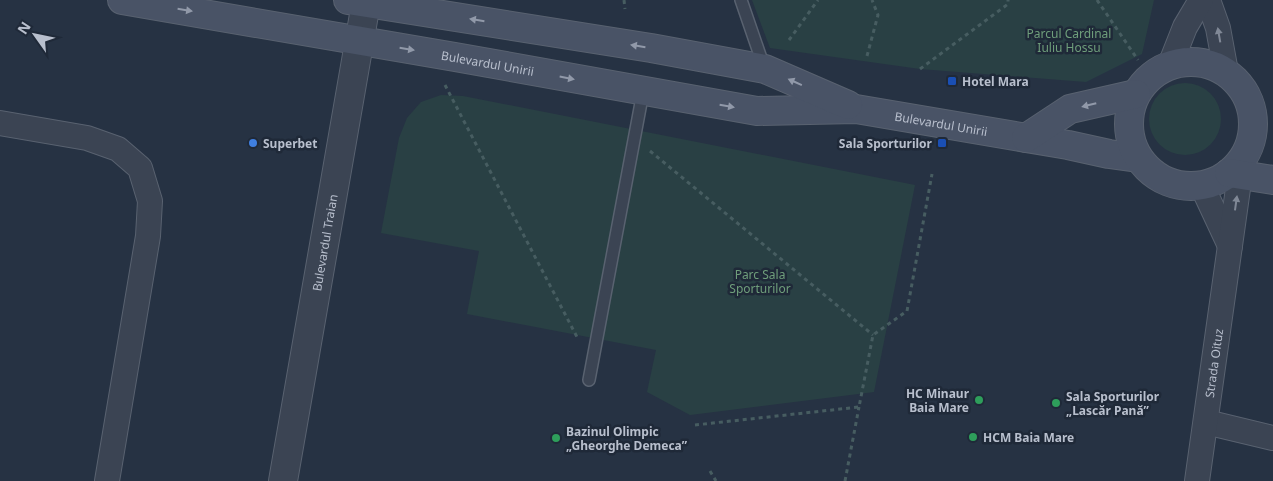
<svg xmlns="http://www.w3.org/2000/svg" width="1273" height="481" font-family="'Noto Sans',sans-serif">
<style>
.green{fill:#294044}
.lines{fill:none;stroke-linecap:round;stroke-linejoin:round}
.service-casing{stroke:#596270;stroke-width:14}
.minor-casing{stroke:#596270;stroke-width:26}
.tertiary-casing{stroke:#596270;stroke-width:30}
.secondary-casing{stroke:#596270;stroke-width:30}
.path{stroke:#475d61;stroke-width:3;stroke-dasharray:4 4;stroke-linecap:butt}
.service{stroke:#3b4453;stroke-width:11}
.minor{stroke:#3b4453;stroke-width:24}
.tertiary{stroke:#3b4453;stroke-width:28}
.secondary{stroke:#495366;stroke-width:28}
.oneway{fill:#9199a9}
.oneway2{fill:#808896}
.transit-dot{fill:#1a4fb4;stroke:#1f2938;stroke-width:2}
.shop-dot{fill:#3f7fe0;stroke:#1f2938;stroke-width:2}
.leisure-dot{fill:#2e9e5b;stroke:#1f2938;stroke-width:2}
.labels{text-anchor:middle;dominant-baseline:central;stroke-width:5;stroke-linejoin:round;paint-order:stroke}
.park-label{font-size:12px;fill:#6f9e7b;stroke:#1f2938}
.street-label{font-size:12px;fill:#b8bfcd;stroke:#1f2938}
.poi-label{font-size:12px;font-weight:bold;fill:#b8bfcd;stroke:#1f2938;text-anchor:start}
</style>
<rect width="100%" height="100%" fill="#263243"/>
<path class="green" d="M752,0h402l-12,54 -56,28 -166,-13 -150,-21z
M1149 119a36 36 0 1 1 72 0a36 36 0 1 1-72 0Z
M441,95l22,1 452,89 -41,207 -184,23 -43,-23 9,-42 -189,-36 12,-63 -98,-18 18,-95 8,-20 14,-16z"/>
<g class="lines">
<defs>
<path id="service" d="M741,0l23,67
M589,380l54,-288"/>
<g id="minor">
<path d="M1208,0l10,28 8,44"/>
<path d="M1170,65l15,-38 16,-27"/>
<path d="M0,123l87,15 31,11 22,19 10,33 -2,35 -41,245"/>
<path d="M1202,186l28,60"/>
<path d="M1206,422l67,16"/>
<path id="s1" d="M1197,481l45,-321"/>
</g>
<g id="tertiary">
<path id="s2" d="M283,481l83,-478"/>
</g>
<g id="secondary">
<path id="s3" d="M122,0l333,57 302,54 99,-2 212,36 41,9 29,4"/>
<path d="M348,0l303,48 114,21 83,36"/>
<circle cx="1191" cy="124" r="62"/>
<path d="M1026,138l44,-29 66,-15"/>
<path d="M1229,173l44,7"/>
</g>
</defs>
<use href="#service" class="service-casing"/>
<use href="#minor" class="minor-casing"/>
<use href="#tertiary" class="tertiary-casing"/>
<use href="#secondary" class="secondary-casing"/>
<path class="path" d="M624,0l1,9
M1097,0l41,60
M789,40l29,-40
M867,56l11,-41 -6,-15
M920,69l88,-65v-4
M445,85l132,252
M650,151l223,184
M695,425l164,-18 14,-72 34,-24 25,-137
M710,471l6,10
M845,481l14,-74"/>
<use href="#service" class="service"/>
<use href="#minor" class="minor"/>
<use href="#tertiary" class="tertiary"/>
<use href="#secondary" class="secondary"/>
</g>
<defs><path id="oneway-solid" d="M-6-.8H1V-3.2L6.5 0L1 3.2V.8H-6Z" transform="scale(1.25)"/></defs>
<g class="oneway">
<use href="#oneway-solid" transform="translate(185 10) rotate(9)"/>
<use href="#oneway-solid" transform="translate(477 20) rotate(-171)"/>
<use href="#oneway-solid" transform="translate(638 46) rotate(-171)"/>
<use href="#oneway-solid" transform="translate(407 49) rotate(9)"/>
<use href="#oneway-solid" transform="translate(567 78) rotate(11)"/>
<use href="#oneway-solid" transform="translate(795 82) rotate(-156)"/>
<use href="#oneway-solid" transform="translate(1089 105) rotate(166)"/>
<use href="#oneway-solid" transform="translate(727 106) rotate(10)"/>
</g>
<g class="oneway2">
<use href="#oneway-solid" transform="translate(1219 35) rotate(-100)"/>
<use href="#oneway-solid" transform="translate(1236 203) rotate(-82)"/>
</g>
<g class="transit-dot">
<rect x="947" y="76" width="10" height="10" rx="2.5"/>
<rect x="937" y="138" width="10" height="10" rx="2.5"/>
</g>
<circle class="shop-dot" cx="253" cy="143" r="5"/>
<g class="leisure-dot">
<circle cx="979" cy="400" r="5"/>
<circle cx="1056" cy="403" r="5"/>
<circle cx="973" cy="437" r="5"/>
<circle cx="556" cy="438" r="5"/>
</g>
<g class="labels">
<g class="park-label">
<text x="1069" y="33">Parcul Cardinal<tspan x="1069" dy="14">Iuliu Hossu</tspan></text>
<text x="760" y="274">Parc Sala<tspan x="760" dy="14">Sporturilor</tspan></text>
</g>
<g class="street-label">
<text stroke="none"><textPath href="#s3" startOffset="371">Bulevardul Unirii</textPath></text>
<text stroke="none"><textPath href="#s3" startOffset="830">Bulevardul Unirii</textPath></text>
<text stroke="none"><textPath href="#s2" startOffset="242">Bulevardul Traian</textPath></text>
<text stroke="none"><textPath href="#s1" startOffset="119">Strada Oituz</textPath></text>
</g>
<g class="poi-label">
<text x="962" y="81">Hotel Mara</text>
<text x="263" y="143">Superbet</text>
<text x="932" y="143" text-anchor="end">Sala Sporturilor</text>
<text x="969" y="393" text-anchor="end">HC Minaur<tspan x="969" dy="14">Baia Mare</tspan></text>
<text x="1066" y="396">Sala Sporturilor<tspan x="1066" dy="14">„Lascăr Pană”</tspan></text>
<text x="566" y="431">Bazinul Olimpic<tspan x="566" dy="14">„Gheorghe Demeca”</tspan></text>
<text x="983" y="437">HCM Baia Mare</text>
</g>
</g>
<g transform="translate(35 35) rotate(303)" stroke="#1f2938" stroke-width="4" paint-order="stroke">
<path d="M0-4L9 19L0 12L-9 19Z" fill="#b8bfcd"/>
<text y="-8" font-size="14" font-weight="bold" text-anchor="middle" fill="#b8bfcd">N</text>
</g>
</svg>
